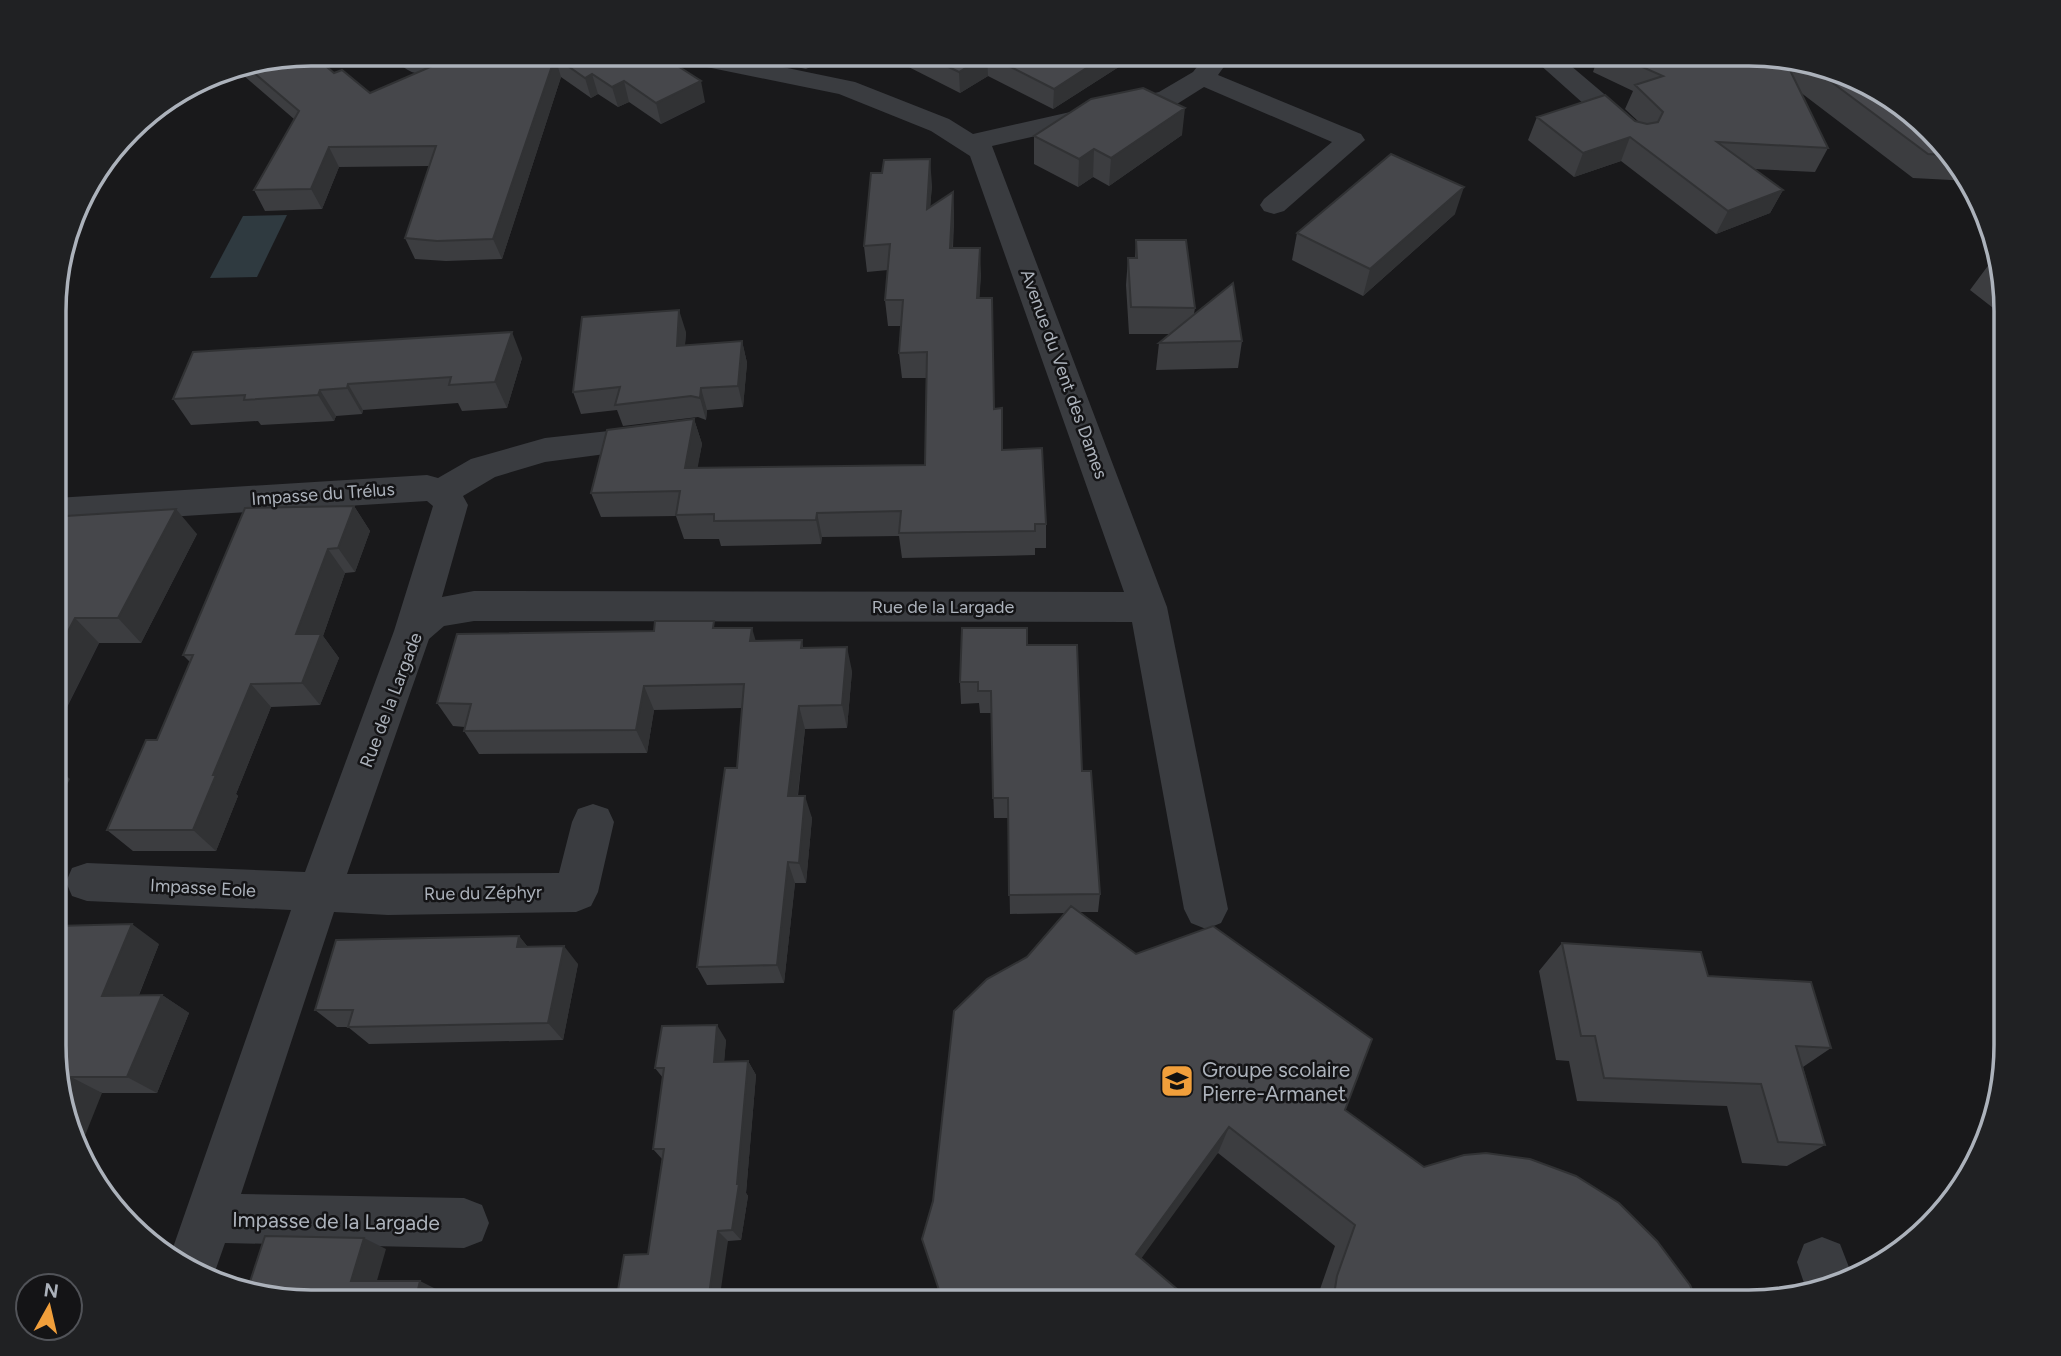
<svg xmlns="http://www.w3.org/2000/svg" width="2061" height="1356" font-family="Figtree,sans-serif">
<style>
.water{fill:#2f3a40}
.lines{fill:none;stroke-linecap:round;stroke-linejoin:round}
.minor{fill:#3a3c40;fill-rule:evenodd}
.wall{fill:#3c3d40}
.shaded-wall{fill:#313234}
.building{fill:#46474b;stroke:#313234;stroke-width:2}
.labels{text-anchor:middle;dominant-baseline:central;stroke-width:5;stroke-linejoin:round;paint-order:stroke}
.street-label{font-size:18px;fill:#acb2bb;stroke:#141416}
.near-poi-label{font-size:21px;fill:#acb2bb;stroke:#141416;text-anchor:start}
.near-street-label{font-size:21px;fill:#acb2bb;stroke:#141416}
.rim{fill:none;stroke:#acb2bb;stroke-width:3.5}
</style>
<rect width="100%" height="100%" fill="#19191b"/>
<path class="water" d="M287,215l-30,62 -47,1 33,-62z"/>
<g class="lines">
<path class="minor" d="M391,54h31l7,5 11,-5h36l-4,5c-30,13 -57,29 -81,-5z
M669,54h51l135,28 94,37 24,15 186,-42 34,-20 14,-18h26l-15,21 143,59 4,6 -81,71 -10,3 -10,-3 -4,-6 4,-6 68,-57 -128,-55 -27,17 -185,42 175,461 61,302 -7,14 -15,6 -15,-6 -7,-14 -52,-287 -658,-1 -30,5 -15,13 -82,235 212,-1 13,-51 6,-13 15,-5 15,5 6,13 -16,70 -7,14 -15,6 -188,3 -54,-3 -93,282 223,4 18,7 7,18 -7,18 -18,7 -239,-5 -13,37 -43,-21 122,-349 -204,-9 -15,-5 -6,-14 6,-14 15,-5 218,9 89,-241 39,-125 -6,-5 -371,23v-26l371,-23 11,3 33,-19 74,-21 109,-12 12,4 5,8 -5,8 -121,16 -50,15 -32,19 5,9 -26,92 32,-6 650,1 -154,-436 -39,-25 -92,-37 -157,-32 -9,-3z
M1528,54h29l86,73 4,6 -4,6 -10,2 -10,-2z
M1822,1237l18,7 12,31 -46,14 -9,-27 7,-18z"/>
</g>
<path class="wall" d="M311,54l23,19 36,20 90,-39h199l46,48 -44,22 -32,-22 -11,5 -20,-13 -7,4 -30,-21 -59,182 -56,2 -31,-2 -10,-21 24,-72 -90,1 -17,42 -57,2 -11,-21 40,-71 -58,-50z
M736,54h97l-27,15z
M883,54h256l-86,55 -65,-33 -28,17z
M1599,54h151l82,14 61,30 77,83 -57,-3 -113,-86 28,56 -13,24 -61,-3 29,21 -13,23 -54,21 -95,-73 -47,16 -46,-37 9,-23 102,5 -14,-13 8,-18 -40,-19z
M1182,135l-73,51 -16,-9 -15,10 -44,-23v-28z
M932,185l-2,22 23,-15 1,26 -1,30 28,26 -2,24 15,111 8,41 44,74v24h-11v7l-133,3 -3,-22 -77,1 -1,7 -100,2 -2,-7h-35l-8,-23 -75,1 -10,-24 103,-74 8,25 -5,24 228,-3 1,-87h-24l-3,-25 2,-27h-13l-3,-26 3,-30 -21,2 -3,-26z
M1455,214l-92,82 -71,-36 5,-27z
M1136,240l59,68 -1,6 48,27 -4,27 -82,2 3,-27 10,-9h-40l-3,-49 2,-27h7z
M1996,261l10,34v23l-36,-28 20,-27z
M686,332l-1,13 57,-4 5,22 -4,44 -36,3 -1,10 -8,-3 -75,9 -6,-16 -36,4 -8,-22z
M522,358l-15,50 -45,3 -4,-8 -95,7 -1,4 -26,2 -2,5 -73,4 -3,-4 -67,4 -18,-26z
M354,506l16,25 -15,41 -10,1 -22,63 16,22 -19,47 -49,2 -35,87 2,2 -22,55h-83l-26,-21 50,-90 33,-78 -7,-7z
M197,534l-56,109h-42l-43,86v-191z
M716,628l39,13 47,-1 1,8 49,23 -5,57 -42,1 -7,67 14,22 -6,65h-11l-11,100 -77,2 -10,-18 40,-199 5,-60 -88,2 -7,43 -168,1 -15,-23 1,-4 -12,-1 -16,-23 217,-72z
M1027,645l55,126 18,123 -2,18h-18l265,198 79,57 273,134h-380l1,-6 17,-49 -117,-93 -275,149 84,-345 38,-44 -55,1 -2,-96h-14l-3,-105h-11l-1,-10 -18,1 -1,-22z
M519,936l8,10 51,18 -15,76 -194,4 -21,-17h-11l-22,-17z
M1562,943l146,33 123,72 -28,19 22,78 -38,21 -45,-3 -15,-57 -150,-5 -8,-40 -13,-1 -17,-89z
M159,944l-20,51h23l27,18 -32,80h-55l-46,-15z
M726,1040l-2,21h24l8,14 -10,118 2,3 -7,44 -13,1 -80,13 14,-95 -9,-10 10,-71 -8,-10z"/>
<path class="shaded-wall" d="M803,54h30l-27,15z
M1108,54h31l-86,55 1,-20z
M987,55l1,21 -28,17 -1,-21z
M555,57l6,20 -59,182 -9,-20z
M592,74l6,20 -7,4 -6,-20z
M624,81l5,21 -11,5 -6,-20z
M701,81l4,21 -44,22 -5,-21z
M1185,108l-3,27 -73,51 2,-28z
M1630,137l-9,24 -47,16 9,-24z
M329,147l10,20 -17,42 -11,-20z
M1094,149l-1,28 -15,10 1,-28z
M930,159l2,26 -4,50 -1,-26z
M1464,187l-9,27 -92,82 7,-27z
M1783,190l-13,23 -54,21 12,-23z
M953,192l1,26 -3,56 -1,-26z
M980,248l1,26 -3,50 -1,-26z
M679,310l7,22 -3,35 -6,-21z
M512,332l10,26 -15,50 -12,-26z
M742,341l5,22 -4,44 -5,-21z
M348,384l15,26 -1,4 -15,-26z
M701,388l6,22 -1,10 -6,-22z
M320,390l16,26 -2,5 -16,-26z
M694,419l8,25 -9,49 -8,-25z
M354,506l16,25 -15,41 -17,-24z
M176,509l21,25 -56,109 -23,-25z
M817,513l5,24 -1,7 -5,-24z
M328,549l17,24 -22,63 16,22 -19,47 -18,-22 -6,-49z
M75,618l24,25 -43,86v-75z
M752,628l7,24 -9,-11z
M847,647l5,24 -5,57 -5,-23z
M251,684l20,23 -35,87 2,2 -22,55 -23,-21 20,-55z
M644,686l10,24 -7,43 -11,-23z
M799,706l6,23 -10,89 -7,-22z
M56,744l6,5 -6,9z
M56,767l14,12 -14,27z
M805,796l7,22 -6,65 -7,-20z
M788,862l7,21 -11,100 -7,-18z
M132,924l27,20 -28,70 -29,-18z
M519,936l15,19 -17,-8z
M564,946l14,18 -15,76 -15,-17z
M162,995l27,18 -32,80 -30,-16z
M717,1025l9,15 -3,36 -9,-14z
M748,1061l8,14 -10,118 2,3 -7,44 -9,-10z
M71,1077l31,16 -22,55 -17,-52z
M1229,1127l-11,26 -88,121 6,-20z
M718,1231l10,10 -9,61h-11z
M364,1238l22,11 -12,42 -23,-10z
M420,1281l20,10 -2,11h-23z"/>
<path class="building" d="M312,54l22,19 8,-3 28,23 90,-39h199l42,27 -45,22 -32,-22 -12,6 -20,-13 -7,4 -30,-21 -62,182 -56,2 -32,-3 31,-92 -107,1 -18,42 -57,1 45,-79 -52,-44z
M922,54h186l-54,35 -67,-34 -28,17z
M1613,54h137l35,6 43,88 -111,-6 66,48 -55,21 -98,-74 -47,16 -46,-36 68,-22 30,26 12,3 11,-2 5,-10 -28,-27 28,-9z
M1806,63l26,5 61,30 53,57 -18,-1z
M1143,88l42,20 -74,50 -17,-9 -15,10 -45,-23 57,-37z
M1391,154l73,33 -94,82 -73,-36z
M930,159l-3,50 26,-17 -3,56h30l-3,50h15l2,111 8,-1v42l40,-2 4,76h-11v7l-136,2 2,-22 -84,2 -1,7 -102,1v-7l-38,1 4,-24 -89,2 16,-63 87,-11 -9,49 240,-3 2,-113 -28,1 4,-53h-18l5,-56 -26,2 7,-73h11l2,-13z
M1136,240h50l9,68 -64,-1 -3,-49h9z
M1996,261l3,8 -9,-6z
M1233,283l9,58 -83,2z
M679,310l-2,36 65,-5 -4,45 -37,2 -1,10 -9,-2 -76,9 5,-18 -47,5 9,-75z
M512,332l-17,50 -46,3 2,-8 -103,7 -1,4 -27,2 -2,5 -74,5 1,-5 -72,4 20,-47z
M354,506l-16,42 -10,1 -32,85h25l-19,49 -51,1 -38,91h3l-23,55h-86l39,-90h11l36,-85h-10l62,-147z
M176,509l-58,109h-43l-19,36v-116l10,-22z
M655,621h59l-1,7h39l-2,13 52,-1 -1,8 46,-1 -5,58 -43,1 -11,90h17l-6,67 -11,-1 -11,103 -80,2 28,-199h12l7,-84 -100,2 -8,44 -172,1 7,-27 -34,-1 20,-69 197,-3z
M962,628h65v17h50l5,126h9l9,123 -91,1 -1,-97h-15l-2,-107h-13v-9h-18z
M1071,906l65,48 77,-28 159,113 -27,71 79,57 40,-12 22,-2 44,6 46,17 43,27 38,38 33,44 7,16h-364l4,-25 18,-51 -126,-98 -93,127 55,47 -248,1 -21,-63 11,-38 21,-190 33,-32 40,-22z
M132,924l-30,72 60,-1 -35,82h-56l-8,19 -7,-18v-152z
M519,936l-2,11 47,-1 -16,77 -200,4 5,-17h-38l21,-70z
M1562,943l139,9 7,24 103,6 20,66 -35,-2 29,99 -47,-3 -17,-58 -157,-6 -9,-42h-14z
M717,1025l-3,37 34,-1 -11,123h2l-7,46 -14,1 -10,71h-92l8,-47 24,-1 16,-105h-11l11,-81h-9l7,-42z
M265,1236l99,2 -13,43h69l-5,21h-104l-64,-11z"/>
<defs>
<symbol id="school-square" viewBox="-11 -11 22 22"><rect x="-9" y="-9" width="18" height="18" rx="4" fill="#f19f3b" stroke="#141416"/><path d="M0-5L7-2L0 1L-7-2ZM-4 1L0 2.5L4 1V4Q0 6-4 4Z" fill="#111"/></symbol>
</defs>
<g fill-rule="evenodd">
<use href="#school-square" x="1158" y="1062" width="38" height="38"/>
</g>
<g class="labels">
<g class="street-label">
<text transform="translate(1064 374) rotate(70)">Avenue du Vent des Dames</text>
<text transform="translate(323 494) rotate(-4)">Impasse du Trélus</text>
<text x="943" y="607">Rue de la Largade</text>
<text transform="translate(391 700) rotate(-69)">Rue de la Largade</text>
<text transform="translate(203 888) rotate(3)">Impasse Eole</text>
<text transform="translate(483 893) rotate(-1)">Rue du Zéphyr</text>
</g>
<g class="near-poi-label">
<text x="1202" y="1069">Groupe scolaire<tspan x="1202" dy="24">Pierre-Armanet</tspan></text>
</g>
<g class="near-street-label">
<text transform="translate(336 1221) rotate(1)">Impasse de la Largade</text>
</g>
</g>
<path d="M0 0H2061V1356H0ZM311 66H1749A245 245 0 0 1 1994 311V1045A245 245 0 0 1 1749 1290H311A245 245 0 0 1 66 1045V311A245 245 0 0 1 311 66Z" fill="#202123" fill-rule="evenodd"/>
<path class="rim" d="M311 66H1749A245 245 0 0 1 1994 311V1045A245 245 0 0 1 1749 1290H311A245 245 0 0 1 66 1045V311A245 245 0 0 1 311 66Z"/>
<g transform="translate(49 1307) rotate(8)"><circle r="33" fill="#141416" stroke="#515358" stroke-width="2"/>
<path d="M0-5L12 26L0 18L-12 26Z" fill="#f19f3b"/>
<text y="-10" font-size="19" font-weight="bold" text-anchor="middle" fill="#acb2bb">N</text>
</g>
</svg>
